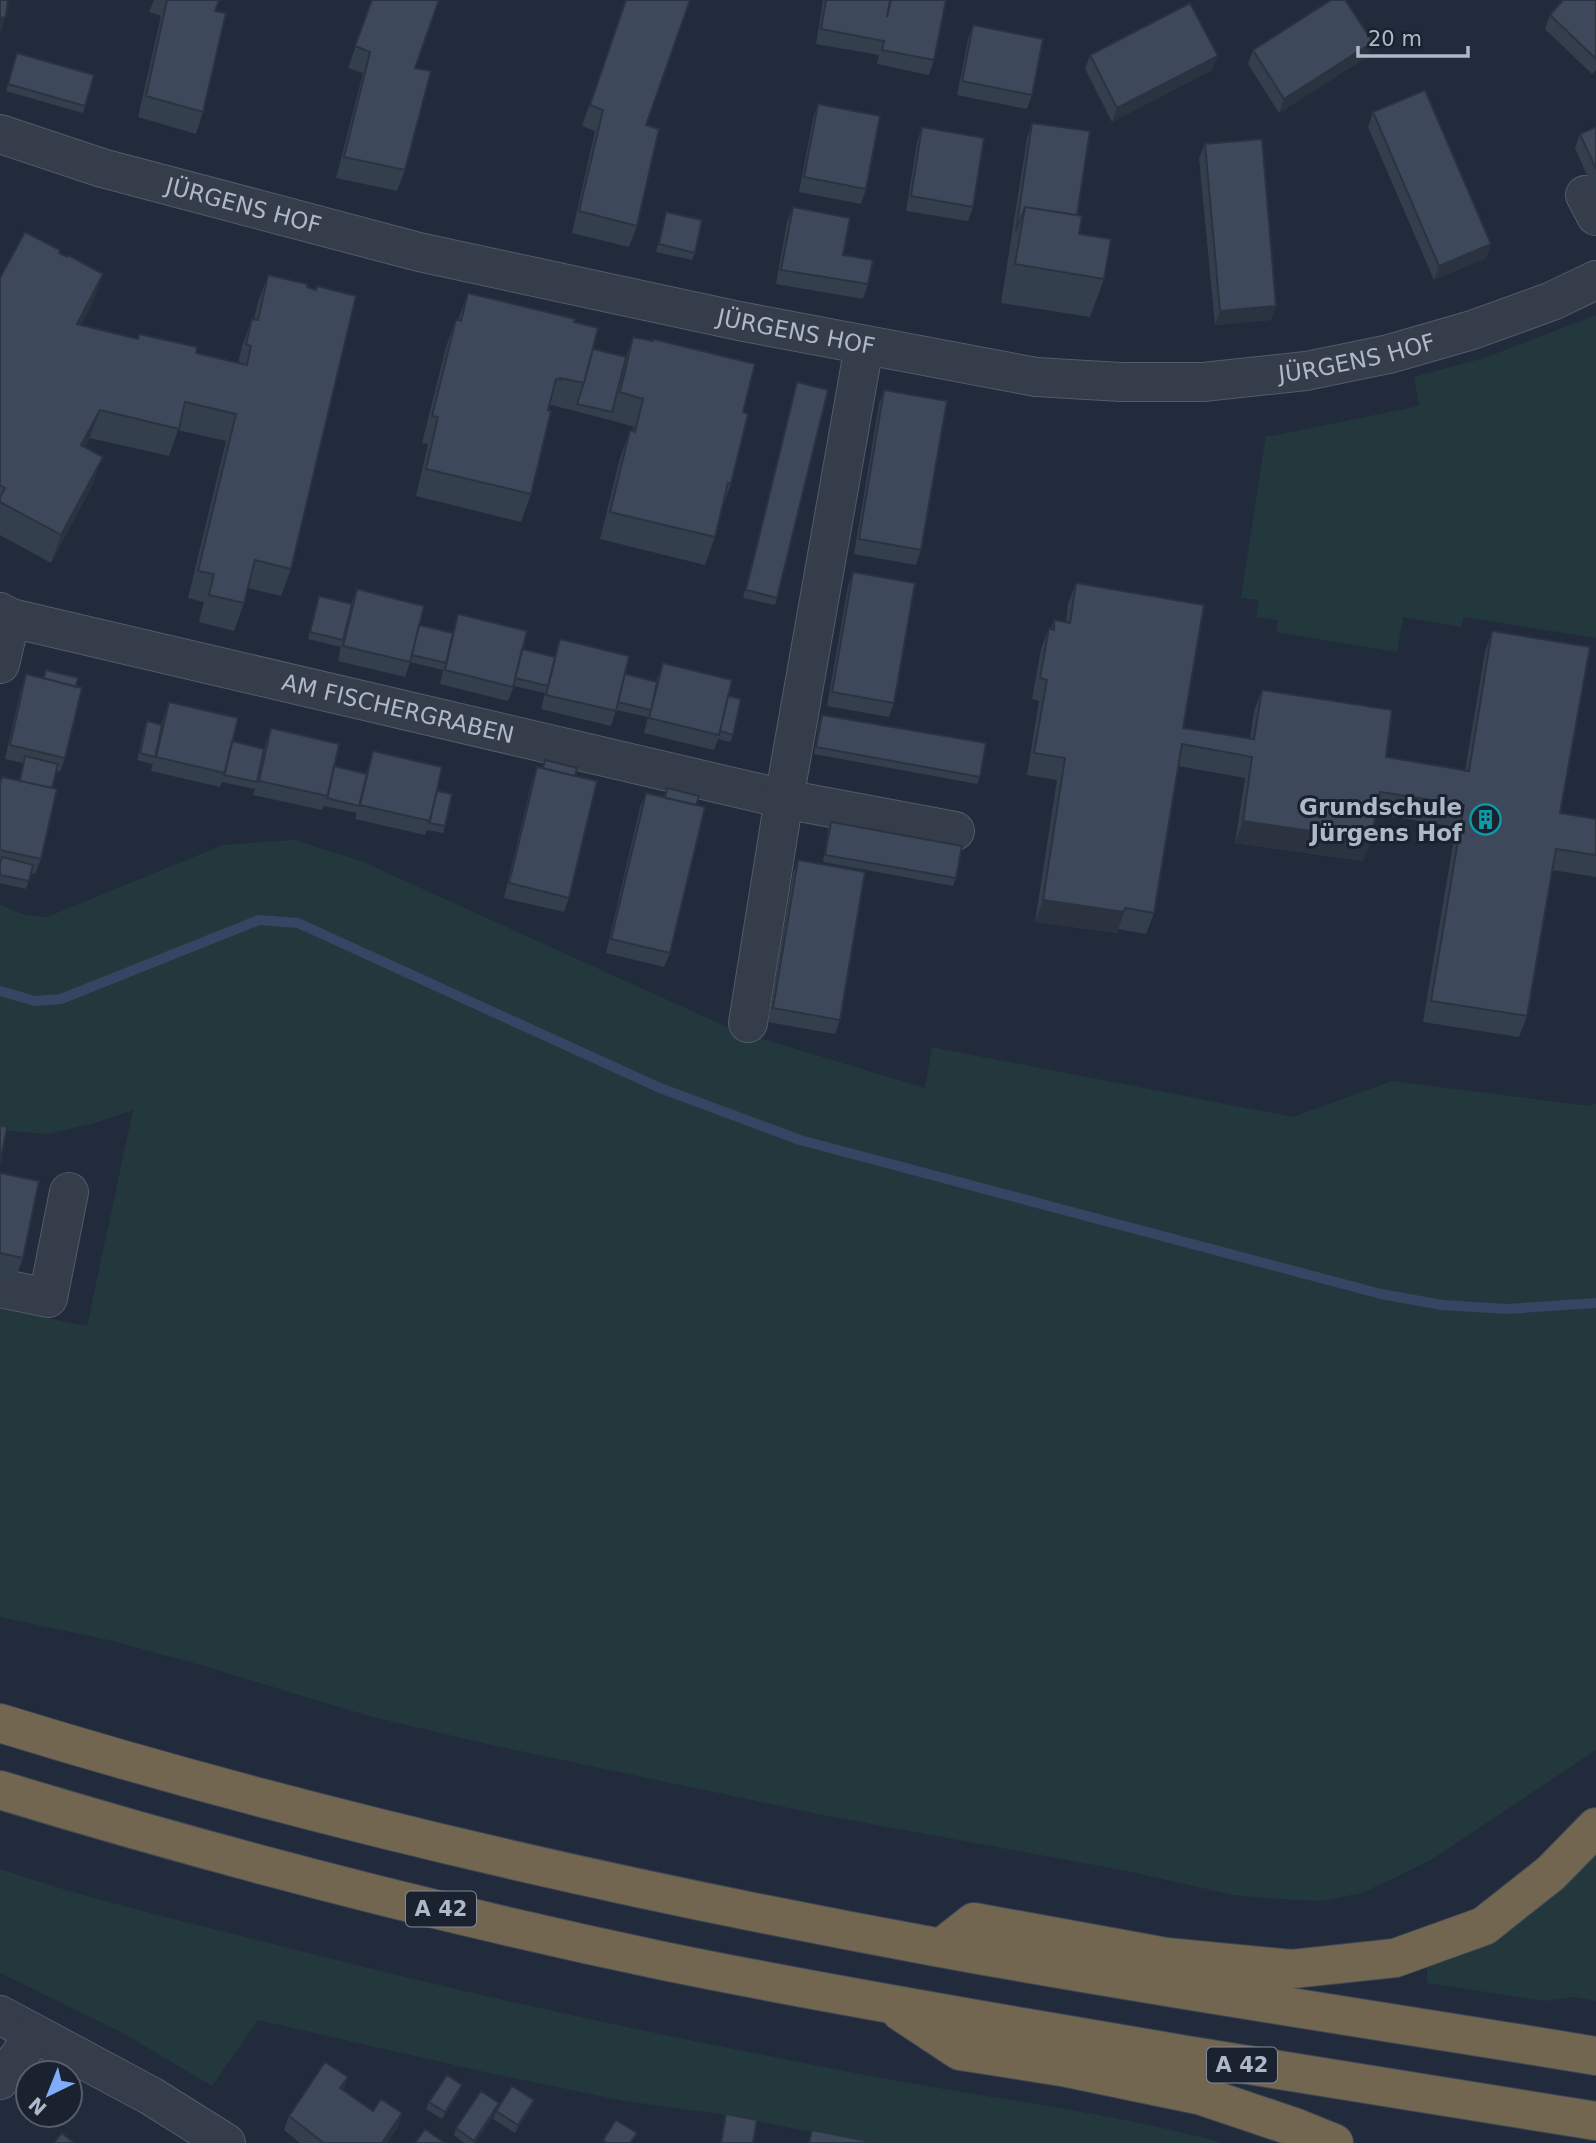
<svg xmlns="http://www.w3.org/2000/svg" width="1596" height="2143" font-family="'DejaVu Sans',sans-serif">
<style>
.green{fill:#23383c}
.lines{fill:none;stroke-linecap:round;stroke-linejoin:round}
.stream{stroke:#344663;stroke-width:10}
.minor-casing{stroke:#525b69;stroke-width:40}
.highway-casing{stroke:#3f4856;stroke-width:40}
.minor{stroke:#353d4b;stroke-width:38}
.highway{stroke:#726651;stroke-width:38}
.wall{fill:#343f4e}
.shaded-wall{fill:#2b3340}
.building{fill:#3d495b;stroke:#2b3340;stroke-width:2}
.labels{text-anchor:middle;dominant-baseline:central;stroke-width:6;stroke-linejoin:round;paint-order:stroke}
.shield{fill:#1a2230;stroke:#828b9a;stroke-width:2}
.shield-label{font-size:21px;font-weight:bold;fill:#afb8c7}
.street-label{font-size:23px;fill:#afb8c7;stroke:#1a2230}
.poi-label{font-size:23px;font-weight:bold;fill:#afb8c7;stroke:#1a2230;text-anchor:end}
</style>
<rect width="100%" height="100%" fill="#212b3b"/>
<path class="green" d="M1596,315v323l-132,-21 -3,10 -58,-10 -6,35 -121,-20 2,-12 -22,-3 3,-17 -18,-2 25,-163 6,1 147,-30 -5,-29 70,-19z
M294,840l67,21 375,170 189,57 7,-41 361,70 99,-36 196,25 8,-2v646l-167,111 -35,17 -32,15 -40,8 -43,-2 -46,-4 -101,-23 -314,-58 -327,-69 -122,-29 -165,-50 -95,-26 -109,-23v-308l87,17 46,-216 -38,13 -47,11 -48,-4v-226c16,9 29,13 47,13l176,-72z
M1596,1847v154l-22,-4 -30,4 -117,-18v-17z
M0,1869c85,29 174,50 261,72 204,53 409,97 615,136 116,22 234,35 347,66h-355l-148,-29 -95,-13 -136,-28 -231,-53 -46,66 -91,-54 -121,-59z"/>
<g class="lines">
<path class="stream" d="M0,991l35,10 26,-2 198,-79 39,3 362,165 140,52 581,154 61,11 64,4 90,-6"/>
<defs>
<g id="minor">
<path id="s1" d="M0,134l102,34 317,84 320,69 297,56 85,5h82l103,-11 83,-17 83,-24 80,-29 44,-21"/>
<path d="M1585,195l11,21"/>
<path id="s2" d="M0,612l11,6 773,181 171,32"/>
<path d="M0,664l11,-46"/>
<path d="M748,1023l36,-224 80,-453"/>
<path d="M0,1288l48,10 21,-106"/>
<path d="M0,2015l151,81 75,47"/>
<path d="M0,2080l19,-23 14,-24"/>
</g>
<path id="highway" d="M0,1723c308,95 623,167 941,225 217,40 437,72 655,108
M0,1790c217,66 437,123 659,170 120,25 242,46 363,67 191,33 382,64 574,94
M941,1948l33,-26 192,35 126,12 103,-11 89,-32 67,-53 45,-46
M901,2012l59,39 102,16 140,29 95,32 37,15"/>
</defs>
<use href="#minor" class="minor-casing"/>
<use href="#highway" class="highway-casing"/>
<use href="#minor" class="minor"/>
<use href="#highway" class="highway"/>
</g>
<path class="wall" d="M154,0h65l-4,11 -12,101 -7,22 -58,-17 23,-101 -12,-4z
M372,0l33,170 -8,21 -61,-13 27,-105 -15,-5z
M626,0l20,125 -9,101 -8,21 -57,-14 23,-102 -13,-5z
M823,0h123l-12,60 -5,15 -52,-11 2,-9 -63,-11z
M1596,0v70l-4,4 -47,-45 5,-14z
M973,25l59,70 -5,14 -70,-14 11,-56z
M1373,42l-6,15 -88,56 -31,-49 5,-14z
M1090,55l122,15 -100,52 -27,-53z
M15,60l70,46 -2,7 -77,-22z
M818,104l48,85 -5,15 -62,-12 14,-74z
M1373,112l118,132 -5,14 -52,22 -66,-153z
M1032,123l45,92 2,19 25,45 -14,38 -89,-14 26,-165z
M922,127l51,80 -5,14 -62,-10 11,-69z
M1596,127v68l-21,-47 5,-14z
M1205,144l71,162 -5,14 -56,5 -16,-167z
M793,207l50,48 25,29 -5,15 -87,-15 11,-62z
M666,212l29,41 -3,7 -36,-8z
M59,253l34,49 -12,23 56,14 2,-5 57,19 42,10 4,-17 10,-27h2l4,-17 10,-27 23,294 -10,27 -33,-8 -4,15 -10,28 -35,-9 5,-20 -16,-4 38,-157 -48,-11 -9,26 -79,-18 -5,9 8,37 -42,79 -51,-28v-257z
M468,293l106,29 19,27 33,8 7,-20 110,75 -12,72 -10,27 -6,26 -10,28 -105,-26 20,-81 10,-28 2,1 2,-4 -24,-7 -59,-15 -2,2 -18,87 -10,28 -105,-26 12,-52 -6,-1 24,-96 10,-28 2,1z
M797,382l-20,216 -2,7 -32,-7z
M884,390l37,160 -5,15 -62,-11 25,-150z
M853,572l41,131 -5,14 -62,-11 21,-120z
M1076,583l107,145 67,10 4,-27 8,-21 124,67 79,14 20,-119 7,-21 68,182 36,6v58l-44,-7 -25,146 -8,21 -96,-15 33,-195 -80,-13 -5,26 -8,21 -128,-18 10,-65 -67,-12 -24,147 -8,21 -28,-5 -1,4 -82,-11 22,-142 -30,-5 12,-74 -7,-2 9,-50 8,-21 2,1 3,-9 12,2 2,-18z
M357,589l62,36 33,8 6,-19 64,35 32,8 6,-18 65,35 31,8 7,-19 65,33 5,39 -3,7 -12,-3 -4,11 -70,-17 4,-16 -32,-7 -5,16 -70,-17 4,-16 -31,-7 -6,15 -68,-17 3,-14 -33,-8 -5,15 -67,-16 3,-16v2l-33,-8 8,-35 3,-8 32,8z
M46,670l30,17 -11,71 -5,14 -3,-1 -5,17 -11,71 -6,15 -4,-1 -5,16 -26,-6v-102l2,-4 17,4 4,-18 -18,-4 16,-70 5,-15 17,4z
M169,702l63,39 32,8 7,-21 63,38 32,8 7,-23 64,40 8,35 -2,7 -16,-3 -2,5 -70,-16 2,-6 -33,-7 -2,4 -69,-15 2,-7 -1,1 -32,-7 -2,5 -69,-16 2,-9 -1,2 -15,-4 7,-31 3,-8 14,4z
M822,715l158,62 -3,7 -163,-30 5,-32z
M545,760l30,16 -6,122 -5,14 -60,-14 28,-117 5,-14 5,1z
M667,788l3,165 -6,14 -58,-14 34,-146 6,-14 18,4z
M831,822l125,56 -3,8 -130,-24 5,-32z
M798,860l42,160 -5,14 -67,-12 25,-148z
M0,1173l23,85 -8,21 -15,-3z
M348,2077l-5,13 30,21 29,2 -5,15 -10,15h-87l-16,-13 5,-14z
M460,2092l-18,27 -16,-10 3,-7z
M534,2100l-3,8 -16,25 -22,-14 3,-7 -21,31h-11l-10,-8 2,-7 41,-18z
M726,2114l27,29h-33l4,-22z"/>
<path class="shaded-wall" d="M6,16l-6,18v-9l2,-7z
M1373,42l-6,15 -88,56 5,-14z
M1218,56l-6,14 -100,52 5,-14z
M1491,244l-5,14 -52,22 5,-14z
M103,274l-10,28 -26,50 10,-28z
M1276,306l-5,14 -56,5 5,-14z
M100,410l-10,28 -19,34 10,-27z
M103,457l-10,27 -42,79 10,-28z
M1243,821l128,19 -8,21 -128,-18z
M1043,900l81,12 -7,21 -82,-11z
M348,2077l-5,15 -3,-4z
M462,2085l-2,7 -18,27 3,-7z
M534,2100l-3,8 -16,25 3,-8z
M499,2103l-2,8 -22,32h-1z
M402,2113l-5,15 -10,15h-5z"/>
<path class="building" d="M0,0h8l-2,16 -4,2 -2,11z
M167,0h52l-4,11 11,2 -23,99 -57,-16z
M372,0h67l-24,68 16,3 -26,99 -61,-13 26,-105 -15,-6z
M626,0h64l-44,125 13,4 -22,97 -58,-15 24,-101 -13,-5z
M826,0h64l-3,17 4,-17h55l-12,60 -52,-10 2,-9 -63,-12z
M1331,0h14l28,42 -89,57 -31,-49z
M1563,0h33v59l-46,-44z
M1190,3l28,53 -101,52 -27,-53z
M973,25l70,14 -11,56 -70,-14z
M17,53l77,22 -9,31 -77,-22z
M1425,90l66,154 -52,22 -66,-154z
M818,104l62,12 -14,73 -62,-12z
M1032,123l58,8 -13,84 -52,-8 -9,24z
M922,127l62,11 -11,69 -62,-11z
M1596,127v42l-16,-35z
M1262,139l14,167 -56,5 -15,-167z
M793,207l57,11 -7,37 30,5 -5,24 -87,-14z
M1025,207l57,9 -3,18 32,5 -7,40 -89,-15z
M666,212l36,8 -7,33 -36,-9z
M25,232l35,18 -1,3 8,4 1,-2 35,19 -26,50 61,15 1,-5 58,13 -1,6 51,12 4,-19 -5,-2 6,-25 6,1 10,-45 39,9v3l9,3 1,-4 39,10 -65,273 -36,-9 -11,43 -35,-8 5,-21 -16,-3 38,-157 -51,-12 -6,27 -79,-19 -19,35 22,12 -42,78 -61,-33v-5l5,-9 -5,-3v-207z
M468,293l107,26 -1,3 24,6 -14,55 -24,-5v2l-4,-1 -8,31 3,1 -20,83 -105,-25 12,-52 -6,-1 24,-97 5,2z
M633,337l20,4v-2l102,25 -12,48 5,2 -17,70 -3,-1 -13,54 -105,-25 20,-82 5,2 8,-33 -23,-7z
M593,349l33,8 -14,55 -35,-8 7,-21z
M797,382l31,8 -51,208 -31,-8z
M884,390l63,11 -26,149 -62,-11z
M853,572l62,11 -21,120 -62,-11z
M1076,583l128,22 -21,123 71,11 8,-49 130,20 -6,47 83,14 23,-140 98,16 -30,166 36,6v36l-40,-6 -29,167 -96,-15 33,-196 -84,-13 -9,48 -128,-19 9,-64 -70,-13 -28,169 -29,-5 -1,4 -81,-12 22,-142 -31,-5 13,-73 -7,-2 9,-50 5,2v-10l16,3z
M357,589l67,17 -14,56 -67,-16z
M319,596l33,8 -9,36 -33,-8z
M458,614l69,17 -14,56 -68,-17z
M419,625l34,8 -7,30 -34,-8z
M560,639l69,17 -13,55 -70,-16z
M522,649l33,8 -7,29 -33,-8z
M663,663l69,17 -13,55 -70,-17z
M46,670l32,8 -2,9 -32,-9z
M26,674l56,14 -17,70 -55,-13z
M625,674l32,8 -6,28 -33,-8z
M728,696l13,3 -8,36 -13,-4z
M169,702l69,16 -13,55 -69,-16z
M822,715l164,28 -6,34 -164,-30z
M147,721l15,4 -7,32 -15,-4z
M271,728l68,16 -11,52 -69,-15z
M232,741l32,8 -7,33 -33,-7z
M373,751l69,16 -12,54 -70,-16z
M25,756l33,8 -6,24 -32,-7z
M545,760l32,8 -2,8 -32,-8z
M334,766l33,8 -8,32 -32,-8z
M537,767l60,14 -28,117 -60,-15z
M2,777l55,12 -16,70 -41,-9v-67z
M667,788l32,8 -3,9 -31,-7z
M437,791l15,3 -7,32 -16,-3z
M646,793l59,14 -35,146 -59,-14z
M831,822l131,24 -6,32 -131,-23z
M2,857l31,8 -4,16 -29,-6v-11z
M798,860l67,12 -25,148 -67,-12z
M0,1125l7,2 -7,36z
M0,1173l39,8 -16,77 -23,-5z
M325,2062l23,15 -8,11 33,23 8,-12 21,14 -20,30h-58l-35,-27z
M447,2075l15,10 -17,27 -16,-10z
M512,2086l22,14 -16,25 -22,-14z
M481,2091l18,12 -25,38 -18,-13z
M726,2114l31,6 -4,23h-32z
M616,2120l21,13 -7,10h-23l-4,-3z
M425,2129l20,14h-30z
M812,2130l60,12v1h-63z
M62,2133l12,10h-20z"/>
<defs>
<symbol id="building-ring" viewBox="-11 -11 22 22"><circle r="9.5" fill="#1a2230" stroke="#0f9aa8" stroke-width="1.5"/><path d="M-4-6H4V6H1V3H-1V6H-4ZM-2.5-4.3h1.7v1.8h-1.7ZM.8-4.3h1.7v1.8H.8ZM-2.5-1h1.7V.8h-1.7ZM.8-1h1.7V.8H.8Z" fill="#0f9aa8"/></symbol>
</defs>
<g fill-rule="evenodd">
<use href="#building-ring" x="1468" y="802" width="35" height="35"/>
</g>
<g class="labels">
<g class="shield">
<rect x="406" y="1891.5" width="70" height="35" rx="5"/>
<rect x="1207" y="2047.5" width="70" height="35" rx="5"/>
</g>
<g class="shield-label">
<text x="441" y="1909">A 42</text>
<text x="1242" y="2065">A 42</text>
</g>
<g class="street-label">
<text stroke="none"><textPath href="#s1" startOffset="254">JÜRGENS HOF</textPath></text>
<text stroke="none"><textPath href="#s1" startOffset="821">JÜRGENS HOF</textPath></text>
<text stroke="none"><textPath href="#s1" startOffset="1388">JÜRGENS HOF</textPath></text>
<text stroke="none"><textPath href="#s2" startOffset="410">AM FISCHERGRABEN</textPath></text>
</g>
<g class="poi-label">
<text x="1462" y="807">Grundschule<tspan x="1462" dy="26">Jürgens Hof</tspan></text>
</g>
</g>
<g transform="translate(49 2094) rotate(223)"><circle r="33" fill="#1a2230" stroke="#565e6c" stroke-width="2"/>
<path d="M0-5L12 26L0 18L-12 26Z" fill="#80acfc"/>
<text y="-10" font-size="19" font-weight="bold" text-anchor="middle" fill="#afb8c7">N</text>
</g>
<path d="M1358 46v10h110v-10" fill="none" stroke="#afb8c7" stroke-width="3.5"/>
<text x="1368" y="46" font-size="21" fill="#afb8c7" stroke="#1a2230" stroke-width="5" paint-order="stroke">20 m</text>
</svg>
